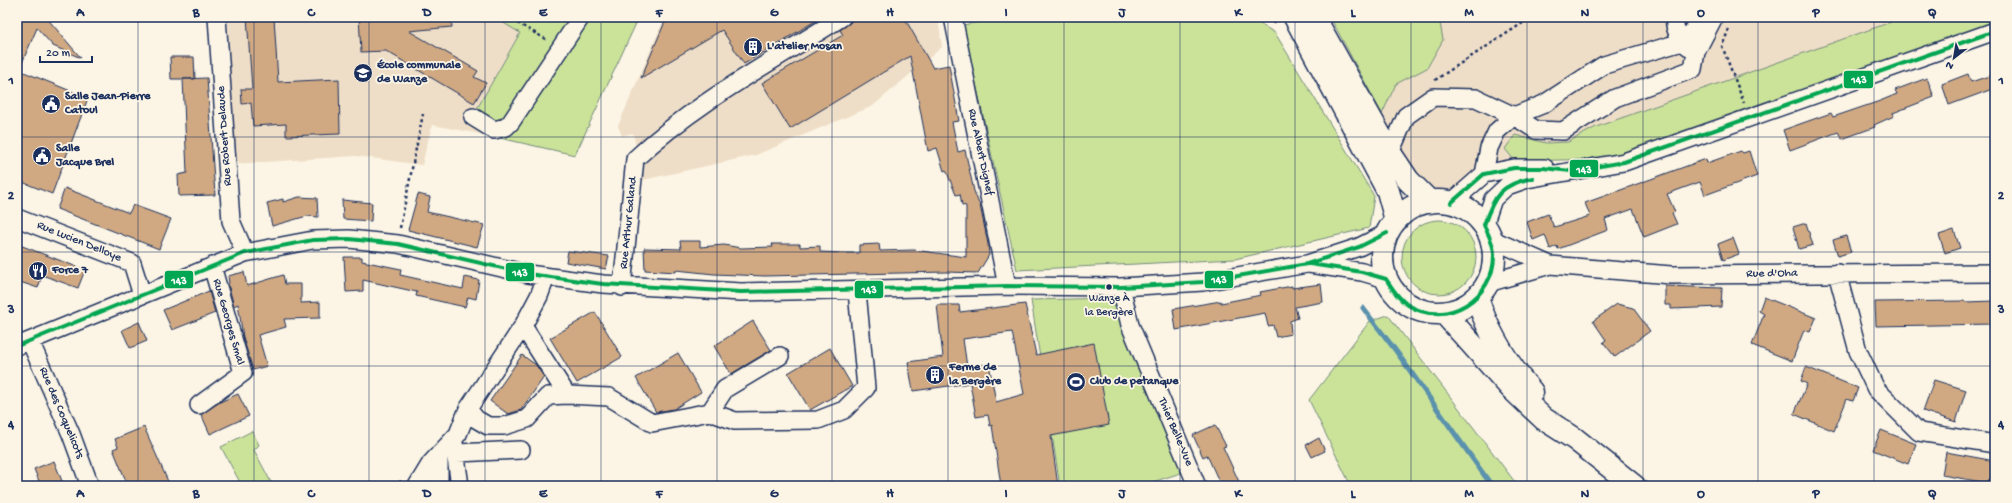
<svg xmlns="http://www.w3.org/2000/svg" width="2012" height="503" font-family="'Gochi Hand',sans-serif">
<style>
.built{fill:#efdec7}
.green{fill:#cbe399;stroke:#73897c}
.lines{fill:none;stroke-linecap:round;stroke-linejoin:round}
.stream{stroke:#5a91ad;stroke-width:5}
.building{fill:#d0a982;stroke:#1b2f5e;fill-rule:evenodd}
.minor-casing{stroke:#1b2f5e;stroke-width:20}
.major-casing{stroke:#1b2f5e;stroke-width:25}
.path{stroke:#1b2f5e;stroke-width:2.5;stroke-dasharray:3 3;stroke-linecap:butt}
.minor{stroke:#fcf5e5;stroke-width:17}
.major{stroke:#fcf5e5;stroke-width:22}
.bus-1-casing{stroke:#fcf5e5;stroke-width:7}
.bus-1{stroke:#00a651;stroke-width:4}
.grid{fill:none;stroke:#1b2f5e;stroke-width:1;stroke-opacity:0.55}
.bus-dot{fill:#1b2f5e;stroke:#fcf5e5;stroke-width:1.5}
.labels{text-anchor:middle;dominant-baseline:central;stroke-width:3.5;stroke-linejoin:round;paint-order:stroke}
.bus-label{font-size:11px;fill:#1b2f5e;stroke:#fcf5e5}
.poi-label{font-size:12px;font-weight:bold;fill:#1b2f5e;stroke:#fcf5e5;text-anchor:start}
.street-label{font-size:12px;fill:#1b2f5e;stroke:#fcf5e5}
.line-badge{stroke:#fcf5e5;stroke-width:1.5}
.badge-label{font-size:11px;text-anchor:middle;font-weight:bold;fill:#fff}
.neatline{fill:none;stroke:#1b2f5e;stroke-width:1.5}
.grid-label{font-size:13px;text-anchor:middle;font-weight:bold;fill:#1b2f5e}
</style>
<rect width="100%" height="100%" fill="#fcf5e5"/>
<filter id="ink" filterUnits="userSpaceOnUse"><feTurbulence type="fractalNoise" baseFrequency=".025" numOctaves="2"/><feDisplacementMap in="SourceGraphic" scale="8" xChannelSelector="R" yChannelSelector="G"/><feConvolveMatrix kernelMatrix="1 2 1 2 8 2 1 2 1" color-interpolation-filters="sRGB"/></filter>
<g filter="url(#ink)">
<path class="built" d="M228,17h266l26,15 -46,82 17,22 -59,-11 -10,40 -66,-9 -124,8z
M665,17h273l4,30 -69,59 -117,49 -113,25 -10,-47 -11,3 -4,-10z
M1330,17h665l-451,143 -59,7 -36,24 -25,-4 -23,-34 -19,-39z"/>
<path class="green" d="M494,17h145l-64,138 -84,-19 -17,-22 46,-81z
M1009,17h240l26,16 99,163 -5,32 -134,31 -218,11 -54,-245z
M1330,17h109l4,23 -16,28 -31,16 -14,30z
M1893,17h102v9l-387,133 -93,2 -10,-12 10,-14 31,8 22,-1 28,-15 295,-105z
M1402 257a37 37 0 1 1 74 0a37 37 0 1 1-74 0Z
M1111,298l73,174 -44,14h-80l-29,-186z
M1388,315l130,171h-167l-42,-86 61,-79z
M252,431l7,14 -5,5 19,36h-31l-21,-39z"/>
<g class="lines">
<path class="stream" d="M1363,308l33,43 96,135"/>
</g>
<path class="building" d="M17,17h29l35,41 -28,-12 -16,-18 -18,42 69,28 -36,96 -35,-14z
M247,17h27l4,65 61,-3 1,55 -54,2v-12l-33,2 -2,-23 -9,1 -1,-15h11z
M359,17h92l1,10 -43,4 69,40 -4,6 12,6 -12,20 -88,-52 -25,1z
M667,17h155l-78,47 -22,-34 -81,48z
M852,17h52l29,51 16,-3 10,56 -7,1 6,30 7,-2 9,41 5,13 1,1 8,39 1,11 -11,18 -32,-1 -181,4 -51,-2 -38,-4v2l-31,-2 -1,-22 37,1 -1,-8h20v6l24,-2 17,3 32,-1 -1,-3h28v3l20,-1v6l25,1h14v-8l20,-1 1,7 34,-1 52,7v-51l-4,-1 -2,-11 -4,1 -10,-25 -2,1 -7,-23 -9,3 -18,-95 -120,73 -28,-46 81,-48 -3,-5 11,-8z
M170,57h24l1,22h-24z
M1968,74l3,8 24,-8v14l-46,17 -7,-21z
M207,78l8,117 -36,1 -1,-21 9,-2 -4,-94z
M1927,78l7,19 -41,16 1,3 -20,9 1,2 -33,12 -4,-7 -48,18 -7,-20 48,-17 2,4 47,-16 17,-7 -2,-4z
M1741,151l2,2 6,-2 8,25 -52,19 -5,-13 -33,12 8,18 -3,1 5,11 -33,13 -11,-28 -28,10 3,11 -50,19 -1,-3 -7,3 -5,-14 -12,5 -6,-18 21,-8 6,13 7,-2 29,-9 -5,-13 121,-44 1,4z
M65,188l64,25 4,-8 38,14 -12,30 -102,-40z
M418,194l12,3 -3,15 57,13 -7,22 -69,-17z
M299,197l18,1 1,19 -11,-1 -35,10 -5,-23 16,-4v3z
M342,200l30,3 -1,18 -28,-2z
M1806,223l7,22 -14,4 -6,-22z
M1954,230l6,18 -15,5 -6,-18z
M1846,236l5,16 -13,4 -5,-16z
M1733,238l6,16 -16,6 -5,-16z
M17,244l68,26 -7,18 -36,-13 -4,13 -21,-7z
M568,251l41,5 -3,13 -40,-7z
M344,257h18v4l39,8 -1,6 63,14 2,-12 14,3 -3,19 -8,-2 -3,10 -49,-11 1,-4 -54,-12v11l-17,1z
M244,272l3,14 36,-11 2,9h16v19l19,-1v16l-36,1 2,8 -28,8 9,31 -14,4 -10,-33 -5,-33 -4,2 -6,-22 1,-1 -1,-7z
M1321,284l2,18 -28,5 3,11 -8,3 1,13 -15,3 -3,-12 -5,1 -3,-13 -89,17 -3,-21 48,-8v2l40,-8 -1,-3 32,-6v2z
M1665,286l57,2 -1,19 -50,2v-4h-6z
M209,291l6,22 -43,17 -9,-20z
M1764,297l52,21 -6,14 -6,-2 -12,31 -40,-16 12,-31 -5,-3z
M1965,301v1l30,-1v23l-119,2 -1,-24z
M1025,304l11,51 58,-12 15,82 -58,11 7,50h-57l-9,-61 -2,1 -2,-11 -12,2 -6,-34 -57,8 -5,-29 35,-5 -6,-52h22l1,7zM1012,332l12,62 -28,8 -7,-38 -22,3 -4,-28z
M1617,304l16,4 17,23 -35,26 -12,-15 3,-2 -13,-19z
M595,312l27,45 -45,26 -27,-45z
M753,321l18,29 -40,24 -17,-28z
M139,322l8,19 -17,7 -8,-18z
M830,348l22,38 -42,24 -22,-37z
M678,353l23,39 -27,17 -18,3 -20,-34z
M522,355l14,10 8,12 -23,33 -13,4 -18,-13z
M1806,367l52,21 -5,13 -6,-2 -13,32 -40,-17 13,-30 -6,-3z
M1934,380l32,10 -10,32 -33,-11z
M238,394l11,22 -39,18 -9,-20 19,-12z
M1215,425l11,21 -3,1 18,39h-20l-14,-31 -4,2 -6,-13 -4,-9z
M144,427l15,34 11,25h-42l-15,-37 5,-2 -3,-8z
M1881,430l35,14 -8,20 -35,-14z
M1319,438l6,13 -13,6 -6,-12z
M1946,452l49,9v19l-6,-1 -1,4 -46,-8z
M54,461l10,25h-23l-7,-17z"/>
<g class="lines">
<defs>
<path id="minor" d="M217,17l14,204 14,32
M953,17l54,269
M1675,17c-2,11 5,24 14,30
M473,117l21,13 12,-3 5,-5 70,-105
M1390,153l16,-37 27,-19 43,1 38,18 22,14 27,1 52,-33 78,-29 3,-17 18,-35
M1484,174l5,-26 8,-17 17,-15 30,-12 60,-39 78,-23 11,-11 8,-14
M1451,203l33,-29 30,-6h31
M17,218l115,45 10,32
M1484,225l9,-26 14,-13 20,-7 97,-17 371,-131
M1491,239l59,26 121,10 324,-2
M1309,264l53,8 24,7
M1837,273l21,78 18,38 43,43 76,12
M546,277l-7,19 -16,30 44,69 42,2 43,26 58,-11 25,9 83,-1 26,-10 22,-22 -9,-97
M1488,283l62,-18
M622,287l13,-128c61,-57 137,-97 207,-142
M1121,287l9,38 67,161
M523,326l-55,83 8,10 12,7h16l23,-7 21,-23 19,-1
M30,341l41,93 19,52
M17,346l228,-93 68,-13 36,-1 49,5 130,30 75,10 138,8 266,-6 114,1 82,-5 104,-18 52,-17 28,-14
M199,405l44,-32 -31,-107
M710,412l15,-23 55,-33
M454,443l6,43
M457,453l64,-3
M417,486l14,-23 27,-29 10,-25
M439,486v-32"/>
<path id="major" d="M1295,17l93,174 8,29
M1314,17l76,136 18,27 22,22
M1382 257a56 56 0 1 1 112 0a56 56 0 1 1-112 0Z
M1477,298c11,34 31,67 55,94
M1444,313l67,75 33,31 31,20 59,47"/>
</defs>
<use href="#minor" class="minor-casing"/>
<use href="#major" class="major-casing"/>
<path class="path" d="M507,17l40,23
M1262,17l16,8
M1729,29l-7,17 22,57
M1435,80l97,-63
M400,228l23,-114
M395,486l6,-5"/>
<use href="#minor" class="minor"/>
<use href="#major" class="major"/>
<defs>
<path id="bus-1" d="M1451,203l33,-29 30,-6h29l28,3 53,-9 371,-131
M1484,225c10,-30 17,-41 49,-47
M1310,264l52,8 24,7
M1386,279c6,9 12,20 22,26 38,24 87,-7 86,-51 0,-10 -6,-20 -10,-29
M17,346l228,-93 68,-13 36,-1 49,5 130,30 75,10 138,8 266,-6 114,1 82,-5 104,-18 52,-17 28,-14"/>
</defs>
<use href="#bus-1" class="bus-1-casing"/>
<use href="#bus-1" class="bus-1"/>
</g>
</g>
<path class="grid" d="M138,17v469M254,17v469M369,17v469M485,17v469M601,17v469M717,17v469M832,17v469M948,17v469M1064,17v469M1180,17v469M1295,17v469M1411,17v469M1527,17v469M1643,17v469M1758,17v469M1874,17v469M17,137h1978M17,252h1978M17,366h1978"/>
<defs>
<symbol id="building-disc" viewBox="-11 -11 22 22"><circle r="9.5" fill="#1b2f5e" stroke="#fcf5e5"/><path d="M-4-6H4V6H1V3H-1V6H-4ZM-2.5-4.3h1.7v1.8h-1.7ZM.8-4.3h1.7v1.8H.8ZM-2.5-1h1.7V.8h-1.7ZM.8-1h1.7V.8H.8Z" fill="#fff"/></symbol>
<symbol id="school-disc" viewBox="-11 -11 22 22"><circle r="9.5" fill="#1b2f5e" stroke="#fcf5e5"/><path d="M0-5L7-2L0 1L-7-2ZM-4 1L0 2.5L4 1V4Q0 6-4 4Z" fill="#fff"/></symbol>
<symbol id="civic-disc" viewBox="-11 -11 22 22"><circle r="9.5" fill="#1b2f5e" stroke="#fcf5e5"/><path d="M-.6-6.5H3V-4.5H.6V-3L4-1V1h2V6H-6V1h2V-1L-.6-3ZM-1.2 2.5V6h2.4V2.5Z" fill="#fff"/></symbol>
<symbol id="restaurant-disc" viewBox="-11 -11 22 22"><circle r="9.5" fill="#1b2f5e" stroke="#fcf5e5"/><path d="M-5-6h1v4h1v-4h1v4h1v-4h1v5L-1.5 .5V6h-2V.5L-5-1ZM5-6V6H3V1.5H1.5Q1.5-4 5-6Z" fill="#fff"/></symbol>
<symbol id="stadium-disc" viewBox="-11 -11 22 22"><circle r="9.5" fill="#1b2f5e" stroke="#fcf5e5"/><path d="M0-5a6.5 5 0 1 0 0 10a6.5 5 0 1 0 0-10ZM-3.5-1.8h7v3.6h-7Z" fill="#fff"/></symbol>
</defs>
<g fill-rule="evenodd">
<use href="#building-disc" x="742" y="36" width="22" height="22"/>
<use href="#school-disc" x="352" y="62" width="22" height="22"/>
<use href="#civic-disc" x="40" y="93" width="22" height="22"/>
<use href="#civic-disc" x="31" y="145" width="22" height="22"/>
<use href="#restaurant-disc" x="27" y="260" width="22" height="22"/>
<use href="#building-disc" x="924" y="364" width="22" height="22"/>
<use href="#stadium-disc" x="1065" y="371" width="22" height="22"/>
</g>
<circle class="bus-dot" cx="1109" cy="287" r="3.5"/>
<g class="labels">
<g class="bus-label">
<text x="1109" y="299">Wanze À<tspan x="1109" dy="14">la Bergère</tspan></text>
</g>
<g class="poi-label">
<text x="767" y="47">L'atelier Mosan</text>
<text x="377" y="66">École communale<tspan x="377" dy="14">de Wanze</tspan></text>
<text x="65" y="97">Salle Jean-Pierre<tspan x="65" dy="14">Catoul</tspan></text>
<text x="56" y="149">Salle<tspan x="56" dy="14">Jacque Brel</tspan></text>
<text x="52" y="271">Force 7</text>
<text x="949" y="368">Ferme de<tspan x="949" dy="14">la Bergère</tspan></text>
<text x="1090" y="382">Club de petanque</text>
</g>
<g class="street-label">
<text transform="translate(225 136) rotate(-94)">Rue Robert Delaude</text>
<text transform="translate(980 152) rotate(78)">Rue Albert Dignef</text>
<text transform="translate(629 223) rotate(-84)">Rue Arthur Galand</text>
<text transform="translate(79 242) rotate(22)">Rue Lucien Delloye</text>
<text transform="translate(1772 274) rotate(-1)">Rue d'Oha</text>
<text transform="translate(228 322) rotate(74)">Rue Georges Smal</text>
<text transform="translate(61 413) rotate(67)">Rue des Coquelicots</text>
<text transform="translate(1175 432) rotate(67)">Thier Belle-Vue</text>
</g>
</g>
<g class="line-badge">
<rect x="1843" y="70" width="31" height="19" rx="4" fill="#00a651"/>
<rect x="1569" y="159" width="30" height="19" rx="4" fill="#00a651"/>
<rect x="505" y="262" width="30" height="20" rx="4" fill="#00a651"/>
<rect x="1204" y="270" width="30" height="19" rx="4" fill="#00a651"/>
<rect x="164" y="270" width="30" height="19" rx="4" fill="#00a651"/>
<rect x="854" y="280" width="30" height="19" rx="4" fill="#00a651"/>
</g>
<g class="badge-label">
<text x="1859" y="83">143</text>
<text x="1584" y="173">143</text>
<text x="520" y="276">143</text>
<text x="1219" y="283">143</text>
<text x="179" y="284">143</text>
<text x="869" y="293">143</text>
</g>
<rect width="2012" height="503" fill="none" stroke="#fcf5e5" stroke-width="44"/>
<g transform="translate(1954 58) rotate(211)" stroke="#fcf5e5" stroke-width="3" paint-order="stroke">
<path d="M0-3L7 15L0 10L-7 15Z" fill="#1b2f5e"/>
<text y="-6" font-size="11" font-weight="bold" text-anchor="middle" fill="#1b2f5e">N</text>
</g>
<path d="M40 56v6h52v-6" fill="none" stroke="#1b2f5e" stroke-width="2"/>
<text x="46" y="56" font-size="12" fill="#1b2f5e" stroke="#fcf5e5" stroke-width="3" paint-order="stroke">20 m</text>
<rect x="22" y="22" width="1968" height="459" class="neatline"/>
<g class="grid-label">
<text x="80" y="16">A</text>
<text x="196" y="16">B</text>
<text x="311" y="16">C</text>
<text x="427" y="16">D</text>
<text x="543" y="16">E</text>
<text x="659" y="16">F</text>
<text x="774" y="16">G</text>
<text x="890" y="16">H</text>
<text x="1006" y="16">I</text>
<text x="1122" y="16">J</text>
<text x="1238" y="16">K</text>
<text x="1353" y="16">L</text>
<text x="1469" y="16">M</text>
<text x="1585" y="16">N</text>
<text x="1701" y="16">O</text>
<text x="1816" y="16">P</text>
<text x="1932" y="16">Q</text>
<text x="11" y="84">1</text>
<text x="2001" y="84">1</text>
<text x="11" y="199">2</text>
<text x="2001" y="199">2</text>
<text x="11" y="313">3</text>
<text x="2001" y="313">3</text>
<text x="11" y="428">4</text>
<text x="2001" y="428">4</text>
<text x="80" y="497">A</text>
<text x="196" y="497">B</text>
<text x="311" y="497">C</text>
<text x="427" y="497">D</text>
<text x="543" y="497">E</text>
<text x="659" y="497">F</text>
<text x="774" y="497">G</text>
<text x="890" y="497">H</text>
<text x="1006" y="497">I</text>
<text x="1122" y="497">J</text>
<text x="1238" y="497">K</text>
<text x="1353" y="497">L</text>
<text x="1469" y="497">M</text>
<text x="1585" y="497">N</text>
<text x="1701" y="497">O</text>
<text x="1816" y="497">P</text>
<text x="1932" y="497">Q</text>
</g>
</svg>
